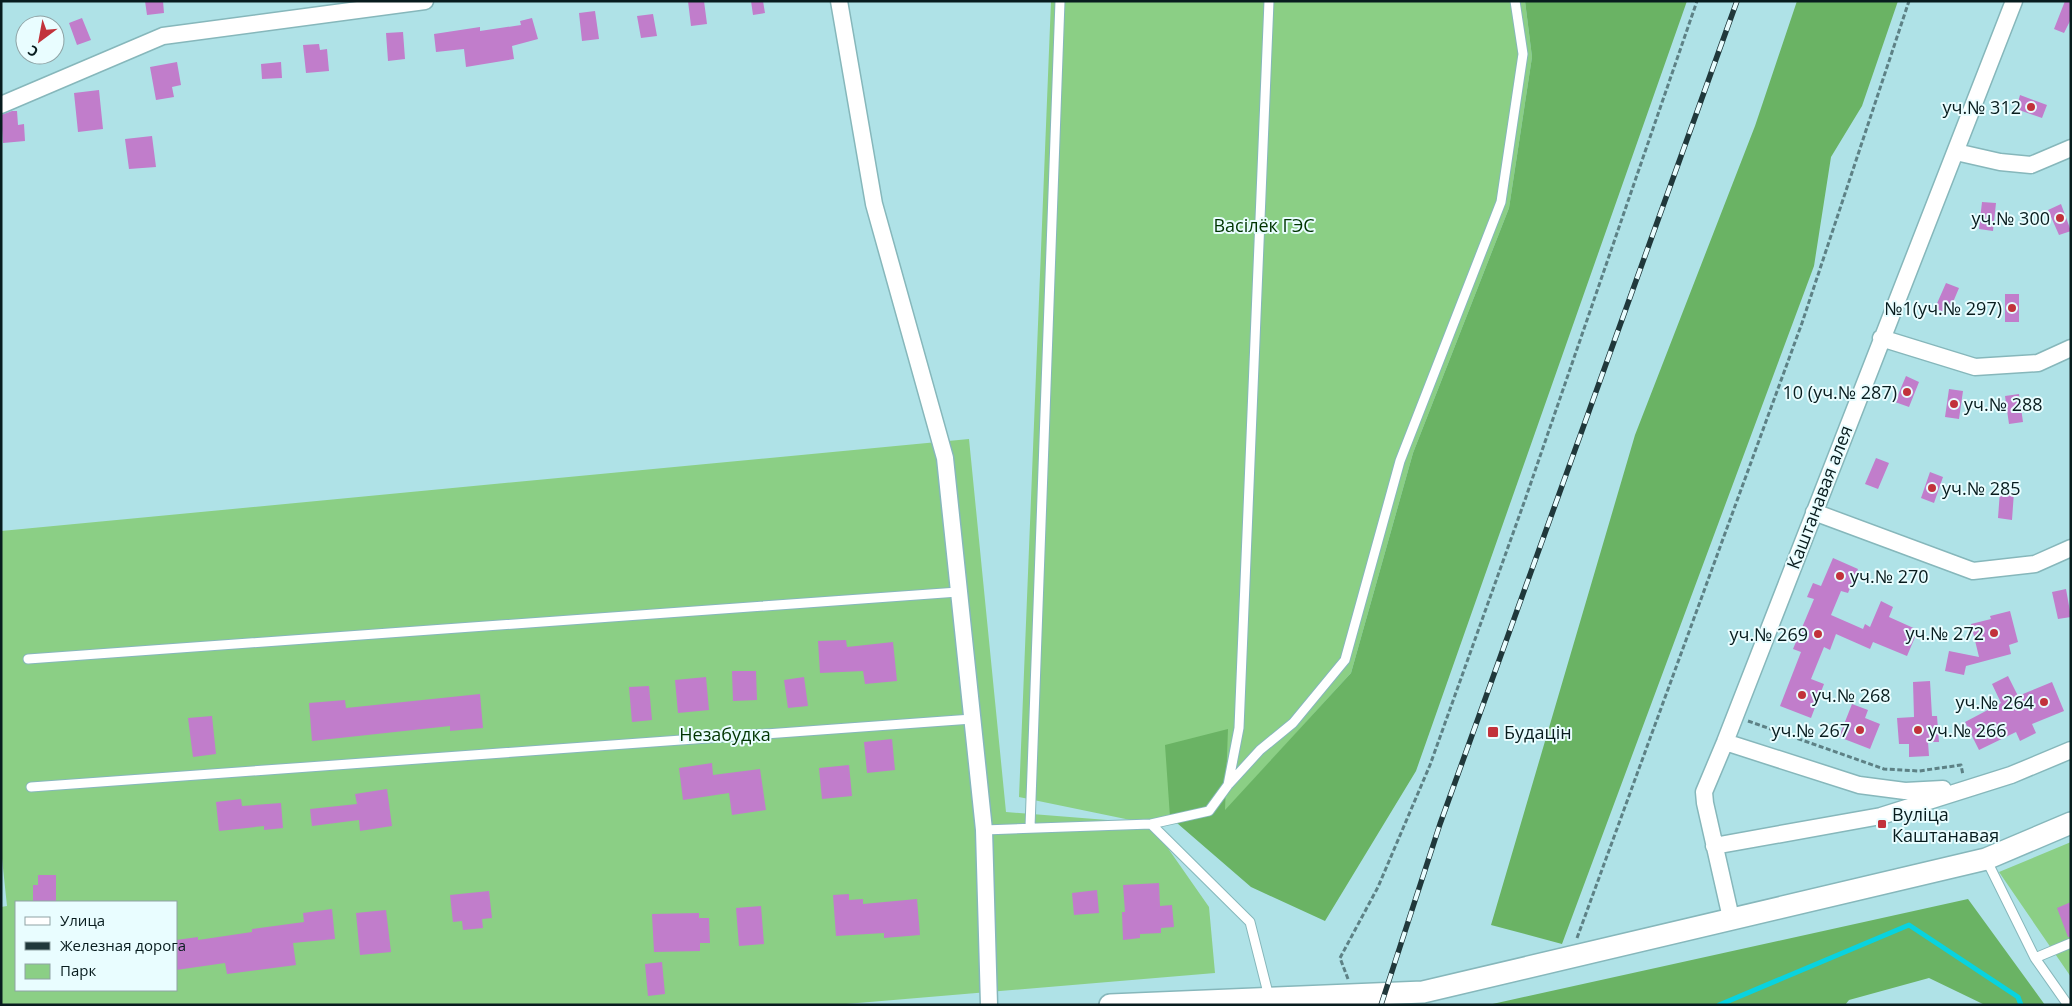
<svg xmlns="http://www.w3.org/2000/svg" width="2072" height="1006" font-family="'Open Sans',sans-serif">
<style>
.green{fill:#8bcf85;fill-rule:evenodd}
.forest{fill:#6ab364}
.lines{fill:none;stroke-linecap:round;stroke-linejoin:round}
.stream{stroke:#09d3df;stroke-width:5}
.building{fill:#c17dcb}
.service-casing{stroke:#86b7bb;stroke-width:11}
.minor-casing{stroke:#86b7bb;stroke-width:19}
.tertiary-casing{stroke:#86b7bb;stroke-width:24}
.path{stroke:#5d8185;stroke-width:3;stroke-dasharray:5 2.5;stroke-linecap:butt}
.service{stroke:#fff;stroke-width:9}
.minor{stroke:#fff;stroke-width:16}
.tertiary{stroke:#fff;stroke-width:21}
.rail-casing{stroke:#20383b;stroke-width:5.5}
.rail{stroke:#e9fdff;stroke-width:4;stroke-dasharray:11;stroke-linecap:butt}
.poi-dot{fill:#c2323b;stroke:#e9fdff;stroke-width:2}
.labels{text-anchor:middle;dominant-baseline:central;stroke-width:4;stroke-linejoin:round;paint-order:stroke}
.poi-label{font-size:18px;fill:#081c1e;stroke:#e9fdff;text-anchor:end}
.park-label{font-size:18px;fill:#003500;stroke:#e9fdff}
.street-label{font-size:18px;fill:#081c1e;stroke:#e9fdff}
</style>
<rect width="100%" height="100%" fill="#afe2e7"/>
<path class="green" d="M1051,1h474l7,56 -23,151 -96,245 -62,220 -126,138 -74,13 58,83 6,66 -381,32h-833v-98l6,-1 -6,-57v-318l968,-92 37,373 139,11 -126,-26zM16,902h160v88h-160z
M2071,842v135l-72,-105z"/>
<path class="forest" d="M1525,1h162l-271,770 -91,150 -74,-34 -81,-70 -5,-72 63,-16 -3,81 126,-137 62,-220 96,-245 23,-151z
M1797,1h101l-36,105 -31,51 -17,109 -252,678 -71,-19 144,-490 120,-309z
M1968,899l77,106h-60l-56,-27 -80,22 -4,5h-357z"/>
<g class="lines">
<path class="stream" d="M1719,1005l190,-80 109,72 3,8"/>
</g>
<path class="building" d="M145,1h18l1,12 -17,2z
M688,1h16l3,23 -16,2z
M751,1h12l2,12 -12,2z
M2065,1h6v18l-7,14 -10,-4z
M595,11l4,28 -17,2 -3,-28z
M653,14l4,22 -16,2 -4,-22z
M82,18l9,22 -14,5 -8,-22z
M532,18l6,21 -26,7 2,13 -48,8 -2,-18 -28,3 -2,-18 46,-7v4l41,-6 -1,-4z
M403,32l2,27 -17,2 -2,-28z
M319,44l1,6 7,-1 2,22 -23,2 -3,-28z
M177,62l4,23 -9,2 2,10 -18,3 -6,-33z
M281,62l1,16 -20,1 -1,-15z
M99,90l4,39 -25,3 -4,-39z
M2020,95l27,10 -5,13 -26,-9z
M12,111h5l1,14 6,-1 1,17 -22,2 -2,-28z
M152,136l4,31 -27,2 -4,-30z
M1982,202l14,1 -3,28 -14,-2z
M2061,204l10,27 -12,4 -11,-25z
M1946,283l13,5 -11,26 -13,-6z
M2005,294h14v28h-14z
M1906,376l13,6 -10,25 -14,-5z
M1949,389l14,2 -4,28 -14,-2z
M2019,394l4,28 -14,2 -4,-28z
M1876,458l13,5 -11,26 -13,-5z
M1930,472l13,5 -9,26 -13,-5z
M2000,491l14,1 -2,28 -14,-2z
M1833,558l25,11 -10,24 -7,-2 -10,24 32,14 2,-5 5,3 11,-26 12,6 -4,10 29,13 -11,26 -34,-14 -3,7 -34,-15 -6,16 -6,-3 -13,32 13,5 -13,34 -31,-12 21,-54 -8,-3 21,-50 -7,-2 6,-14 8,3z
M2066,589l5,28 -13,2 -6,-27z
M2010,611l8,31 -9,3 2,9 -45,12 -2,9 -19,-4 4,-20 30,6 -8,-33 20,-5 -1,-3z
M846,640l1,7 46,-5 4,39 -32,3 -2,-13 -43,2 -2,-32z
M732,671h24l1,29 -24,1z
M2008,676l10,20 34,-14 12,29 -32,13 4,9 -16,8 -4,-9 -37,18 -14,-28 36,-19 -9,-19z
M706,677l3,33 -31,3 -3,-33z
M804,677l4,29 -20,2 -4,-28z
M1930,681l2,35h5l2,26h-11l1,14 -20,1v-13h-10l-2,-26 17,-1 -1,-35z
M649,686l3,34 -20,2 -3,-35z
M480,694l3,34 -33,3v-5l-138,15 -3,-38 36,-3 1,8z
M1852,704l16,6 -3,8 15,6 -10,25 -31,-12z
M212,716l4,38 -23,3 -5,-39z
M892,739l3,31 -28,3 -3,-31z
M712,763l1,12 47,-6 6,41 -34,5 -3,-22 -46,7 -4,-32z
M849,765l3,31 -30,3 -3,-31z
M387,789l5,37 -32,5 -1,-11 -47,6 -2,-17 47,-5 -2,-10z
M241,799l1,7 39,-3 2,25 -19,2v-4l-45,5 -3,-29z
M38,875h18v27h-23v-17h5z
M1159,883l1,23 12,-1 2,22 -13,1v5l-21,1v4l-17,2 -1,-28h3l-2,-27z
M1097,890l2,23 -25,2 -2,-22z
M489,891l3,27 -10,1 1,9 -20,2 -1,-9 -9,1 -3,-27z
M849,894v6l14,-1v5l54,-5 3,36 -36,3v-5l-48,3 -3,-41z
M2071,902v35h-3l-11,-29z
M761,906l3,38 -25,2 -3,-38z
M332,909l3,30 -42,4 3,22 -69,9 -2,-11 -49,7v-30l22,-3v3l54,-8v-3l52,-7 -1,-9z
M386,910l5,42 -31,3 -4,-42z
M699,913v5h10l1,25h-10v8l-46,1 -2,-38z
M662,962l3,32 -17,2 -3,-32z"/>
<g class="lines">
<defs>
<path id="service" d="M28,659l930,-67
M1229,784l31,-34 33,-27 52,-63 55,-199 101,-259 22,-148 -8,-53
M31,787l941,-68
M1151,824l99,98 19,75
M1030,827l30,-826
M984,830l167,-6 58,-13 19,-26 11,-57 30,-727
M1986,859l49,99 33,47
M2035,958l36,-15"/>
<path id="minor" d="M839,1l35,203 71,254 39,372 5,175
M1,105l162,-69 262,-35
M1956,152l44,10 31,3 40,-17
M1881,338l94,29 63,-4 33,-15
M1814,512l159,59 62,-7 36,-16
M1725,742l134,43 46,6 38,-2
M1714,846l167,-30 130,-41 60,-25
M1731,918l-26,-115 -1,-11 21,-50 289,-741"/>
<path id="tertiary" d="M1110,1005l313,-13 563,-133 85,-36"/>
</defs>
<use href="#service" class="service-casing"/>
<use href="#minor" class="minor-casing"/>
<use href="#tertiary" class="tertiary-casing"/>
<path class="path" d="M1748,721l136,48 35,2 42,-6 2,10
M1577,938l225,-615 107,-322
M1348,979l-8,-21 38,-71 52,-122 96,-268 171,-496"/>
<use href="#service" class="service"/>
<use href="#minor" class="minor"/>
<use href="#tertiary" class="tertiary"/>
<defs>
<path id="rail" d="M1381,1005l59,-181 297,-823"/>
</defs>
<use href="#rail" class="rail-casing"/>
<use href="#rail" class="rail"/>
</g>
<g class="poi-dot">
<circle cx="2031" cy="107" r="5"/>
<circle cx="2060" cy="218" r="5"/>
<circle cx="2012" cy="308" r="5"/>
<circle cx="1907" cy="392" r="5"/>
<circle cx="1954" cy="404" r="5"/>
<circle cx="1932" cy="488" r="5"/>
<circle cx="1840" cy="576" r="5"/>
<circle cx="1994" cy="633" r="5"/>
<circle cx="1818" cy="634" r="5"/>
<circle cx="1802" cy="695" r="5"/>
<circle cx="2044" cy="702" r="5"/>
<circle cx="1860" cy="730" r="5"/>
<circle cx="1918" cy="730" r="5"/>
<rect x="1487" y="726" width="12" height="12" rx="2.5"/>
<rect x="1877" y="819" width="10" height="10" rx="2.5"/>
</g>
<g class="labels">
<g class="poi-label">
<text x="2021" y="107">уч.№ 312</text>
<text x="2050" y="218">уч.№ 300</text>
<text x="2002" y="308">№1(уч.№ 297)</text>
<text x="1897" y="392">10 (уч.№ 287)</text>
<text x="1964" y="404" text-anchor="start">уч.№ 288</text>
<text x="1942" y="488" text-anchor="start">уч.№ 285</text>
<text x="1850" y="576" text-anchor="start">уч.№ 270</text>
<text x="1984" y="633">уч.№ 272</text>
<text x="1808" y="634">уч.№ 269</text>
<text x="1812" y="695" text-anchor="start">уч.№ 268</text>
<text x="2034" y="702">уч.№ 264</text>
<text x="1850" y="730">уч.№ 267</text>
<text x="1928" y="730" text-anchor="start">уч.№ 266</text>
<text x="1504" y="732" text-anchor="start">Будацін</text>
<text x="1892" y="814" text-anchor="start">Вуліца<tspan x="1892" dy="21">Каштанавая</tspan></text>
</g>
<g class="park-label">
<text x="1264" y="225">Васілёк ГЭС</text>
<text x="725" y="734">Незабудка</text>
</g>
<g class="street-label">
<text transform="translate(1819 497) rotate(-69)">Каштанавая алея</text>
</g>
</g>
<rect width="2072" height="1006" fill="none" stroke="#081c1e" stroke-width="5"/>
<rect x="15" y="901" width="162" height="90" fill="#e9fdff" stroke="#8fa3a5"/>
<rect x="25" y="917" width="25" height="8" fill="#ffffff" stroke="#8fa3a5"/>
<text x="60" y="926" font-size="15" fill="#081c1e">Улица</text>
<rect x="25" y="942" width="25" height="8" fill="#20383b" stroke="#8fa3a5"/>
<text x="60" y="951" font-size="15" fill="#081c1e">Железная дорога</text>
<rect x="25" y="964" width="25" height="15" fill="#8bcf85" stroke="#8fa3a5"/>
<text x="60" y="976" font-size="15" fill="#081c1e">Парк</text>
<g transform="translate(40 40) rotate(212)"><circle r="24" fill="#e9fdff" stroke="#8fa3a5"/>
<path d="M0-4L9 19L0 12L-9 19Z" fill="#c2323b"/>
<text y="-8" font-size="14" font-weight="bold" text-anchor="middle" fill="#081c1e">С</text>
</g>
</svg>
